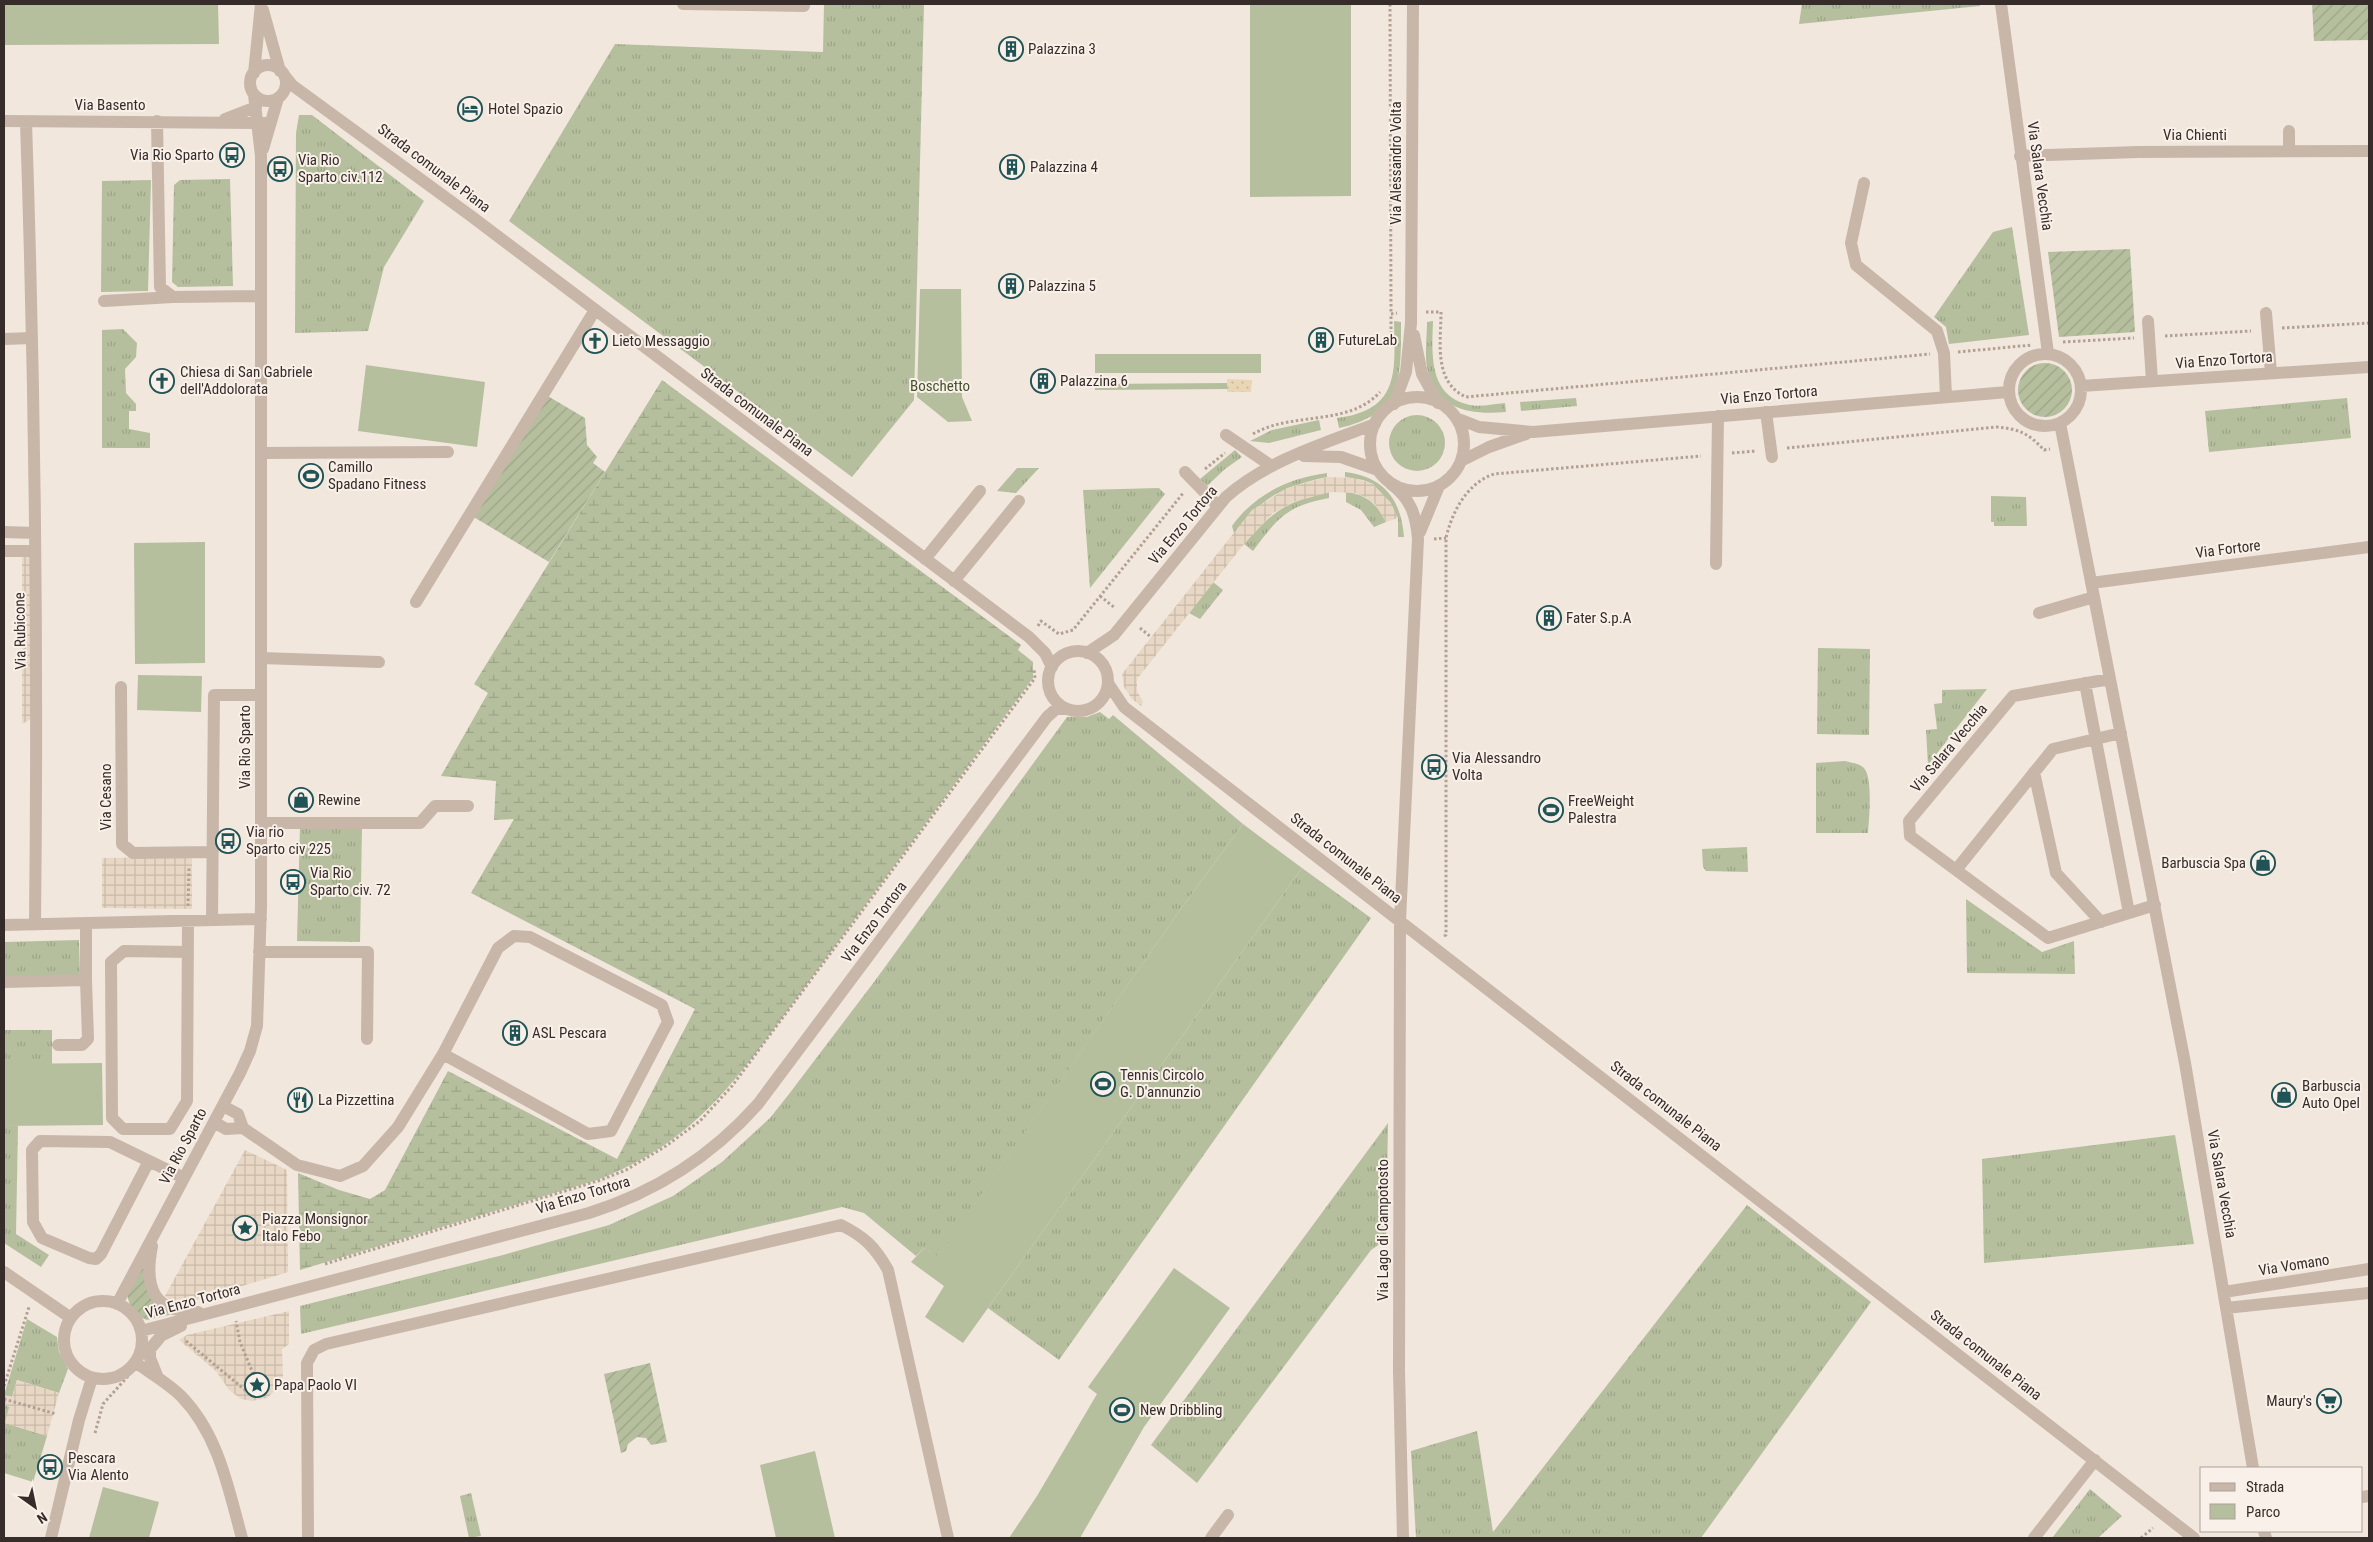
<svg xmlns="http://www.w3.org/2000/svg" width="2373" height="1542" font-family="'Roboto Condensed',sans-serif">
<style>
.grass{fill:url(#grass-tufts)}
.wetland{fill:url(#wetland-marsh)}
.sand{fill:url(#sand-dots)}
.park{fill:#b5bf9d}
.garden{fill:url(#garden-furrows)}
.plaza{fill:url(#plaza-grid)}
.lines{fill:none;stroke-linecap:round;stroke-linejoin:round}
.path{stroke:#b4a093;stroke-width:3;stroke-dasharray:2.5 2.5;stroke-linecap:butt}
.minor{stroke:#c8b6a9;stroke-width:12}
.labels{text-anchor:middle;dominant-baseline:central;stroke-width:4;stroke-linejoin:round;paint-order:stroke}
.poi-label{font-size:15px;fill:#362c29;stroke:#f9f1e9;text-anchor:start}
.street-label{font-size:15px;fill:#362c29;stroke:#f9f1e9}
.park-label{font-size:15px;fill:#46532e;stroke:#f9f1e9}
</style>
<defs>
<pattern id="grass-tufts" width="24" height="20" patternUnits="userSpaceOnUse" patternTransform="scale(1.25)"><rect width="24" height="20" fill="#b5bf9d"/><path d="M3 7l-1-3M5 7V3M7 7l1-3M15 17l-1-3M17 17v-4M19 17l1-3" fill="none" stroke="#9ca487"/></pattern>
<pattern id="wetland-marsh" width="20" height="14" patternUnits="userSpaceOnUse" patternTransform="scale(1.25)"><rect width="20" height="14" fill="#b5bf9d"/><path d="M1 5h8M5 5V1M11 12h8M15 12V8" fill="none" stroke="#9ca487"/></pattern>
<pattern id="sand-dots" width="8" height="8" patternUnits="userSpaceOnUse" patternTransform="scale(1.25)"><rect width="8" height="8" fill="#ead6b5"/><path d="M2 2h.1M6 6h.1" fill="none" stroke="#c9b89c" stroke-width="1.8" stroke-linecap="round"/></pattern>
<pattern id="garden-furrows" width="10" height="10" patternUnits="userSpaceOnUse" patternTransform="scale(1.25)"><rect width="10" height="10" fill="#b5bf9d"/><path d="M-1 1l2-2M0 10L10 0M9 11l2-2" fill="none" stroke="#9ca487"/></pattern>
<pattern id="plaza-grid" width="8" height="8" patternUnits="userSpaceOnUse" patternTransform="scale(1.25)"><rect width="8" height="8" fill="#e8d7c4"/><path d="M0 4h8M4 0v8" fill="none" stroke="#c8b9a8"/></pattern>
</defs>
<rect width="100%" height="100%" fill="#f1e7dd"/>
<path class="grass" d="M824,4h100l-10,396 -62,77 -343,-256 106,-177 208,8z
M1802,4h178v2l-181,18z
M299,115h13l112,86 -40,66 -16,64 -73,2 1,-200z
M230,179l3,107 -55,1 -6,-5 2,-97 6,-5z
M151,180l-3,111 -47,1 1,-111z
M2012,227l17,108 -80,9 -3,-17 -12,-10 59,-85z
M1394,321l7,1c0,56 2,92 -62,106l-2,-10c63,-8 58,-46 57,-97z
M1433,321c-1,31 -5,73 33,83 12,4 27,0 39,-1l1,9c-33,3 -68,-1 -78,-40 -4,-15 -1,-34 -1,-50z
M123,329l14,14 -1,14 -11,12 1,24 10,11v7h-7v18l21,4v15h-48v-118z
M1576,398l1,8 -56,5 -1,-9z
M2347,398l4,40 -142,14 -4,-41z
M1389 443a28 28 0 1 1 56 0a28 28 0 1 1-56 0Z
M1319,420l2,10 -52,13 -19,-2 22,-11z
M1235,450l7,7 -17,12 -18,17 -7,-7z
M1017,468h22l-23,25 -19,-2z
M1345,472c39,5 56,27 59,65h-6v-19l-25,-34 -10,-4 -18,-3z
M1327,473v4c-46,10 -64,20 -93,56l-2,-7c23,-32 57,-48 95,-53z
M1159,488l6,6 -75,94 -7,-98z
M1329,492v6c-43,8 -51,20 -76,53l-9,-7c28,-32 42,-43 85,-52z
M1346,492c19,2 32,12 40,30l-12,5 -13,-17 -15,-8z
M1991,496l35,1 1,29h-33v-4h-3z
M1213,582l10,8 -23,29 -11,-6z
M1818,648l52,1 -1,86 -52,-1z
M1987,689l-59,76 -2,-35 11,-1 -3,-25 8,-1v-13z
M1100,712l9,7 4,-4 130,109 -65,89 -240,344 -14,-9 -8,8 -52,-43 -22,-6 -541,127 -1,-28 203,-51 106,-30 64,-29 49,-34 48,-44 19,-24 85,-112 193,-265h20z
M1845,761c6,2 14,2 19,7 9,10 5,51 4,65h-52v-70z
M300,826l62,1 -2,115 -63,-1z
M1747,847l1,25 -42,-1 -3,-4 -1,-18z
M1302,868l69,50 -312,442 -71,-52z
M1966,899l76,53 32,-11 1,33 -108,-1z
M79,940l1,35 -76,2v-35z
M4,1030h48v34h-48z
M1388,1123l-2,117 -15,10 -174,233 -46,-38z
M4,1126h14l-2,108 33,21 -8,12 -37,-24z
M2175,1135l19,109 -210,19 -2,-104z
M1747,1205l124,97 -170,236h-285l-5,-87 66,-20 16,101z
M27,1319l30,18 2,15 9,17 -9,24 -42,-13 -5,17 -8,-2z
M4,1405l6,2 -5,16 42,13 -14,46 -29,-9z
M2090,1489l32,27 -24,22h-46z
M471,1493l10,43 -12,2 -9,-42z"/>
<path class="wetland" d="M662,380l359,265 -3,5 15,12v16l-271,367c-49,64 -88,105 -165,135l-297,90 -2,-97 41,17 31,9 15,-9 63,-119 169,88 78,-150 -224,-116 43,-74 -20,1 2,-39 -55,-5 47,-83 -14,-9z"/>
<path class="sand" d="M1227,379l25,1 -1,12h-24z"/>
<path class="park" d="M4,4h214l1,40 -215,1z
M1250,4h101v192l-101,1z
M920,289h41l1,108 10,24 -24,1 -31,-25z
M1095,354h166v19h-166z
M366,365l119,17 -8,65 -119,-16z
M1227,383v6l-132,1v-6z
M205,542v121l-70,1 -1,-121z
M138,675l64,1 -1,36 -64,-2z
M1243,824l59,44 -339,475 -38,-26 19,-31 -33,-24 13,-14 14,8 240,-343z
M102,1063l1,62 -99,1v-62z
M1174,1268l56,40 -86,119 -64,111h-71l28,-42 60,-102 -9,-7z
M815,1451l20,87h-59l-16,-73z
M103,1487l56,15 -10,36h-60z"/>
<path class="garden" d="M2312,4h57v36l-55,1z
M2130,249l5,83 -76,5 -11,-85z
M2018 390a27 27 0 1 1 54 0a27 27 0 1 1-54 0Z
M546,395l39,23 2,27 10,12 -4,6 12,9 -56,90 -77,-46z
M142,1261l5,21 31,31 -31,7 -11,-5 -5,-6 -4,-14z
M650,1363l17,79 -16,3 -5,-7 -9,-1 -9,7 -2,7 -5,2 -17,-79z"/>
<path class="plaza" d="M1327,477l27,1 19,6 18,19 7,15 -12,4 -11,-18 -10,-7 -10,-4 -24,-1 -38,10 -20,11 -29,31 -107,135v12l6,11 -2,4 -9,-7 -8,-12 -2,-13 130,-164 35,-22z
M22,551l10,4 -1,164 -9,5z
M192,857v52l-90,-1v-50z
M245,1150l42,20 1,102 -98,30h-13l-8,-3 -4,-3z
M289,1311v33l-7,5 1,27 -4,11 -12,11 -15,3 -11,-2 -12,-9 -13,-19 -37,-31 8,-5z
M17,1380l42,13 -12,43 -42,-13 4,-16 -5,-2v-10l8,2z"/>
<g class="lines">
<path class="path" d="M1390,4l1,310
M1426,312h15c0,30 -8,70 25,85l464,-43
M2282,328l87,-5
M2165,336l86,-5
M1391,339v-25l6,-1
M2063,342l71,-4
M1958,352l74,-7
M1253,434c40,-23 95,-7 127,-42
M1787,448l210,-21c22,2 31,6 47,23l6,-1
M1732,453l24,-2
M1205,469l20,-16
M1434,539l12,-1
M1100,596l15,12
M1038,626l3,-5 18,13 14,-4 111,-138
M1140,628l11,9
M188,906l1,-38
M1444,936l2,-1v-397c6,-26 21,-55 48,-64l207,-18
M325,1264l273,-83 28,-11 40,-24 34,-25 32,-35 303,-408 -1,-9
M186,1341l59,49 12,-7 -17,-41 -4,-21
M4,1386l25,-79
M4,1399l52,15
M95,1433l8,-29 26,-29
M2141,1538l12,-10"/>
<path class="minor" d="M683,4l121,2
M2001,4l47,349
M263,10l17,61
M250 83a18 18 0 1 1 36 0a18 18 0 1 1-36 0Z
M254,73l7,-69
M284,75l8,10 179,131 558,421 16,16 7,14
M225,119l31,-12
M4,121l261,2 6,-2
M157,121l3,166 13,10 88,-1
M26,122c9,267 12,534 9,801
M2289,131v20
M263,149l15,-51
M2020,156l118,-4 231,-1
M1864,183l-13,60 5,22 81,66 7,22 2,44
M104,301l69,-4
M2266,313l5,60
M2148,321l4,60
M1414,335l8,39 16,29
M4,339l28,-1
M2009 390a36 36 0 1 1 72 0a36 36 0 1 1-72 0Z
M2081,386l288,-19
M1370 444a47 47 0 1 1 94 0a47 47 0 1 1-94 0Z
M1394,404l12,-32 5,-49 2,-319
M1766,412l6,45
M1456,418l23,9 54,5 475,-40
M2060,423l125,640 68,405
M1226,435l44,30
M261,453l187,-1
M1304,456l37,1 37,13
M1461,461l28,-14 37,-13
M1185,472l33,34
M1391,484c20,15 25,31 27,55l-18,382 -1,450 4,167
M4,532l31,1
M1420,532l19,-46
M4,551h31
M925,559l55,-68
M1716,564l2,-148
M954,581l65,-80
M2091,583l278,-36
M416,602l179,-292
M2039,613l55,-16
M1048 681a30 30 0 1 1 60 0a30 30 0 1 1-60 0Z
M1087,653l27,-18 112,-138c40,-36 99,-54 149,-73
M261,658l118,4
M2110,679l-97,17 -104,125 1,15 138,102 107,-33
M1108,683l16,24 1070,831
M2085,683l44,230
M121,687l1,157 11,9 79,-1
M2034,772l22,101 45,49
M261,823h159l15,-17h33
M1956,870l97,-121 68,-16
M212,920l2,-225h47
M4,925l257,-6
M188,952l-64,-1 -13,11 1,156 11,11h47l17,-28 1,-180
M259,952h109l-1,87
M4,982l82,-2v-57
M58,1045h24l6,-6 -2,-59
M223,1106l15,8 5,14 54,37 43,11 23,-10 35,-39 45,-73 55,-106 16,-12 16,1 132,68 6,17 -57,109 -23,3 -145,-80
M214,1122l12,7 17,-1
M149,1161l-48,93 -5,5 -7,-1 -47,-20 -9,-16 -1,-72 8,-9 70,1 74,36
M152,1246c-8,41 1,67 46,66
M4,1272l67,46
M2224,1292l145,-23
M64 1340a39 39 0 1 1 78 0a39 39 0 1 1-78 0Z
M117,1304l123,-231 10,-22 7,-25 4,-120v-750l-7,-61
M2226,1308l143,-15
M141,1331l448,-118c67,-21 122,-56 169,-109l289,-387 9,-8h9
M135,1362c15,11 33,21 46,34 38,39 47,92 61,142
M158,1378l-8,-20v-9l11,-13 20,-10
M2362,1497l7,-1
M2264,1531l2,7
M51,1538l28,-118 13,-42
M308,1538l-1,-175 7,-13 12,-6 515,-119c24,12 34,22 47,45l60,268
M1211,1538l17,-23
M2034,1538l61,-78"/>
</g>
<defs>
<symbol id="building-ring" viewBox="-11 -11 22 22"><circle r="9.5" fill="#f9f1e9" stroke="#205355" stroke-width="1.5"/><path d="M-4-6H4V6H1V3H-1V6H-4ZM-2.5-4.3h1.7v1.8h-1.7ZM.8-4.3h1.7v1.8H.8ZM-2.5-1h1.7V.8h-1.7ZM.8-1h1.7V.8H.8Z" fill="#205355"/></symbol>
<symbol id="hotel-ring" viewBox="-11 -11 22 22"><circle r="9.5" fill="#f9f1e9" stroke="#205355" stroke-width="1.5"/><path d="M-6-4.5h1.5V1H6V5H4.5V3h-9V5H-6ZM-4 0a1.8 1.8 0 1 1 3.6 0ZM.5 0V-2.5h3Q6-2.5 6 0Z" fill="#205355"/></symbol>
<symbol id="bus-ring" viewBox="-11 -11 22 22"><circle r="9.5" fill="#f9f1e9" stroke="#205355" stroke-width="1.5"/><path d="M-5-6H5V4H4V6H2V4H-2V6H-4V4H-5ZM-3.5-4V0h7V-4ZM-3.5 1.2v1.5H-2V1.2ZM2 1.2v1.5H3.5V1.2Z" fill="#205355"/></symbol>
<symbol id="church-ring" viewBox="-11 -11 22 22"><circle r="9.5" fill="#f9f1e9" stroke="#205355" stroke-width="1.5"/><path d="M-1.2-6h2.4v3.5h3.3v2.4h-3.3V6h-2.4V-.1h-3.3v-2.4h3.3Z" fill="#205355"/></symbol>
<symbol id="stadium-ring" viewBox="-11 -11 22 22"><circle r="9.5" fill="#f9f1e9" stroke="#205355" stroke-width="1.5"/><path d="M0-5a6.5 5 0 1 0 0 10a6.5 5 0 1 0 0-10ZM-3.5-1.8h7v3.6h-7Z" fill="#205355"/></symbol>
<symbol id="shop-ring" viewBox="-11 -11 22 22"><circle r="9.5" fill="#f9f1e9" stroke="#205355" stroke-width="1.5"/><path d="M-5-2.5h2.3a2.7 3.5 0 0 1 5.4 0H5L5.5 6h-11ZM-1.5-2.5h3a1.5 2.3 0 0 0-3 0Z" fill="#205355"/></symbol>
<symbol id="restaurant-ring" viewBox="-11 -11 22 22"><circle r="9.5" fill="#f9f1e9" stroke="#205355" stroke-width="1.5"/><path d="M-5-6h1v4h1v-4h1v4h1v-4h1v5L-1.5 .5V6h-2V.5L-5-1ZM5-6V6H3V1.5H1.5Q1.5-4 5-6Z" fill="#205355"/></symbol>
<symbol id="sight-ring" viewBox="-11 -11 22 22"><circle r="9.5" fill="#f9f1e9" stroke="#205355" stroke-width="1.5"/><path d="M0-6L1.8-2.2L6-1.7L2.9 1.2L3.7 5.4L0 3.3L-3.7 5.4L-2.9 1.2L-6-1.7L-1.8-2.2Z" fill="#205355"/></symbol>
<symbol id="supermarket-ring" viewBox="-11 -11 22 22"><circle r="9.5" fill="#f9f1e9" stroke="#205355" stroke-width="1.5"/><path d="M-6-5.5h2.5l.6 2H6L4.5 2H-2.5L-4.4-4H-6ZM-1.5 3.2a1.3 1.3 0 1 0 .1 0ZM3 3.2a1.3 1.3 0 1 0 .1 0Z" fill="#205355"/></symbol>
</defs>
<g fill-rule="evenodd">
<use href="#building-ring" x="997" y="35" width="28" height="28"/>
<use href="#hotel-ring" x="456" y="95" width="28" height="28"/>
<use href="#bus-ring" x="218" y="141" width="28" height="28"/>
<use href="#building-ring" x="998" y="153" width="28" height="28"/>
<use href="#bus-ring" x="266" y="155" width="28" height="28"/>
<use href="#building-ring" x="997" y="272" width="28" height="28"/>
<use href="#building-ring" x="1307" y="326" width="28" height="28"/>
<use href="#church-ring" x="581" y="327" width="28" height="28"/>
<use href="#church-ring" x="148" y="367" width="28" height="28"/>
<use href="#building-ring" x="1029" y="367" width="28" height="28"/>
<use href="#stadium-ring" x="297" y="462" width="28" height="28"/>
<use href="#building-ring" x="1535" y="604" width="28" height="28"/>
<use href="#bus-ring" x="1420" y="753" width="28" height="28"/>
<use href="#shop-ring" x="287" y="786" width="28" height="28"/>
<use href="#stadium-ring" x="1537" y="796" width="28" height="28"/>
<use href="#bus-ring" x="214" y="827" width="28" height="28"/>
<use href="#shop-ring" x="2249" y="849" width="28" height="28"/>
<use href="#bus-ring" x="279" y="868" width="28" height="28"/>
<use href="#building-ring" x="501" y="1019" width="28" height="28"/>
<use href="#stadium-ring" x="1089" y="1070" width="28" height="28"/>
<use href="#shop-ring" x="2270" y="1081" width="28" height="28"/>
<use href="#restaurant-ring" x="286" y="1086" width="28" height="28"/>
<use href="#sight-ring" x="231" y="1214" width="28" height="28"/>
<use href="#sight-ring" x="243" y="1371" width="28" height="28"/>
<use href="#supermarket-ring" x="2315" y="1387" width="28" height="28"/>
<use href="#stadium-ring" x="1108" y="1396" width="28" height="28"/>
<use href="#bus-ring" x="36" y="1453" width="28" height="28"/>
</g>
<g class="labels">
<g class="poi-label">
<text x="1028" y="49">Palazzina 3</text>
<text x="488" y="109">Hotel Spazio</text>
<text x="214" y="155" text-anchor="end">Via Rio Sparto</text>
<text x="298" y="160">Via Rio<tspan x="298" dy="17">Sparto civ.112</tspan></text>
<text x="1030" y="167">Palazzina 4</text>
<text x="1028" y="286">Palazzina 5</text>
<text x="1338" y="340">FutureLab</text>
<text x="612" y="341">Lieto Messaggio</text>
<text x="180" y="372">Chiesa di San Gabriele<tspan x="180" dy="17">dell'Addolorata</tspan></text>
<text x="1060" y="381">Palazzina 6</text>
<text x="328" y="467">Camillo<tspan x="328" dy="17">Spadano Fitness</tspan></text>
<text x="1566" y="618">Fater S.p.A</text>
<text x="1452" y="758">Via Alessandro<tspan x="1452" dy="17">Volta</tspan></text>
<text x="318" y="800">Rewine</text>
<text x="1568" y="801">FreeWeight<tspan x="1568" dy="17">Palestra</tspan></text>
<text x="246" y="832">Via rio<tspan x="246" dy="17">Sparto civ 225</tspan></text>
<text x="2246" y="863" text-anchor="end">Barbuscia Spa</text>
<text x="310" y="873">Via Rio<tspan x="310" dy="17">Sparto civ. 72</tspan></text>
<text x="532" y="1033">ASL Pescara</text>
<text x="1120" y="1075">Tennis Circolo<tspan x="1120" dy="17">G. D'annunzio</tspan></text>
<text x="2302" y="1086">Barbuscia<tspan x="2302" dy="17">Auto Opel</tspan></text>
<text x="318" y="1100">La Pizzettina</text>
<text x="262" y="1219">Piazza Monsignor<tspan x="262" dy="17">Italo Febo</tspan></text>
<text x="274" y="1385">Papa Paolo VI</text>
<text x="2312" y="1401" text-anchor="end">Maury's</text>
<text x="1140" y="1410">New Dribbling</text>
<text x="68" y="1458">Pescara<tspan x="68" dy="17">Via Alento</tspan></text>
</g>
<g class="street-label">
<text x="110" y="105">Via Basento</text>
<text x="2195" y="135">Via Chienti</text>
<text transform="translate(1396 163) rotate(-90)">Via Alessandro Volta</text>
<text transform="translate(434 168) rotate(37)">Strada comunale Piana</text>
<text transform="translate(2040 176) rotate(82)">Via Salara Vecchia</text>
<text transform="translate(2224 360) rotate(-4)">Via Enzo Tortora</text>
<text transform="translate(1769 395) rotate(-5)">Via Enzo Tortora</text>
<text transform="translate(757 412) rotate(37)">Strada comunale Piana</text>
<text transform="translate(1183 525) rotate(-50)">Via Enzo Tortora</text>
<text transform="translate(2228 549) rotate(-7)">Via Fortore</text>
<text transform="translate(20 631) rotate(-91)">Via Rubicone</text>
<text transform="translate(245 747) rotate(-90)">Via Rio Sparto</text>
<text transform="translate(1949 748) rotate(-50)">Via Salara Vecchia</text>
<text transform="translate(106 797) rotate(-90)">Via Cesano</text>
<text transform="translate(1346 858) rotate(38)">Strada comunale Piana</text>
<text transform="translate(874 922) rotate(-53)">Via Enzo Tortora</text>
<text transform="translate(1666 1106) rotate(38)">Strada comunale Piana</text>
<text transform="translate(183 1146) rotate(-62)">Via Rio Sparto</text>
<text transform="translate(2222 1184) rotate(80)">Via Salara Vecchia</text>
<text transform="translate(583 1195) rotate(-17)">Via Enzo Tortora</text>
<text transform="translate(1383 1230) rotate(-90)">Via Lago di Campotosto</text>
<text transform="translate(2294 1265) rotate(-9)">Via Vomano</text>
<text transform="translate(193 1301) rotate(-15)">Via Enzo Tortora</text>
<text transform="translate(1986 1355) rotate(38)">Strada comunale Piana</text>
</g>
<g class="park-label">
<text x="940" y="386">Boschetto</text>
</g>
</g>
<rect width="2373" height="1542" fill="none" stroke="#362c29" stroke-width="10"/>
<rect x="2200" y="1467" width="162" height="65" fill="#f9f1e9" stroke="#aba29c"/>
<rect x="2210" y="1483" width="25" height="8" fill="#c8b6a9" stroke="#aba29c"/>
<text x="2246" y="1492" font-size="15" fill="#362c29">Strada</text>
<rect x="2210" y="1504" width="25" height="15" fill="#b5bf9d" stroke="#aba29c"/>
<text x="2246" y="1517" font-size="15" fill="#362c29">Parco</text>
<g transform="translate(35 1507) rotate(147)" stroke="#f9f1e9" stroke-width="4" paint-order="stroke">
<path d="M0-4L9 19L0 12L-9 19Z" fill="#362c29"/>
<text y="-8" font-size="14" font-weight="bold" text-anchor="middle" fill="#362c29">N</text>
</g>
</svg>
